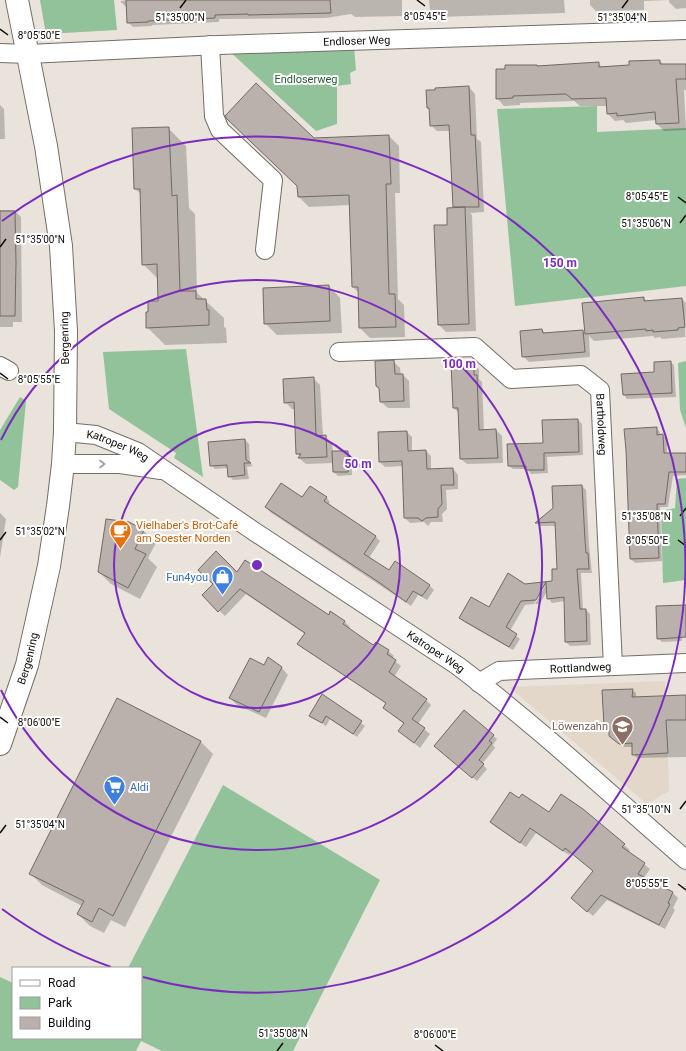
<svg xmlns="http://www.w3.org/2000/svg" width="686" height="1051" font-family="Roboto,sans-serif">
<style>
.built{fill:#e3d7c9}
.green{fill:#92c299}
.shadow{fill:#0003}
.building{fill:#bab1ac;stroke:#716965}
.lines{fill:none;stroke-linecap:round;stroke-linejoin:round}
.minor-casing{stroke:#746e68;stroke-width:20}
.major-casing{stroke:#746e68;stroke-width:24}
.minor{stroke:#fff;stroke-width:18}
.major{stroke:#fff;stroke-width:22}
.oneway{stroke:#9f9e9d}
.ticks{fill:none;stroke:#0e0c09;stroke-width:1.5}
.ring{fill:none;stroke:#7b2cbf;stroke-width:2}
.labels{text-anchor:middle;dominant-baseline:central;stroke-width:4;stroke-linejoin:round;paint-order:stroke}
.street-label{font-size:11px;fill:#0e0c09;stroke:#fff}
.park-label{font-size:11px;fill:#235d31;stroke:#fff}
.food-label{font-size:11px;fill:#c56008;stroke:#fff;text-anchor:start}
.shop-label{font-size:11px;fill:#366cbe;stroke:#fff;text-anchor:end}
.education-label{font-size:11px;fill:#785e54;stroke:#fff;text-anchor:end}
.ticks-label{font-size:10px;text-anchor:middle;fill:#0e0c09;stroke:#fff;stroke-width:4;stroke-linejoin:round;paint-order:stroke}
.centre{fill:#7b2cbf;stroke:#fff;stroke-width:2}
.ring-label{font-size:12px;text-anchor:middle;font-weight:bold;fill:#7b2cbf;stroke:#fff;stroke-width:4;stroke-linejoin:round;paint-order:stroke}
</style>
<rect width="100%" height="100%" fill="#e9e3db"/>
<path class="built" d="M665,681l4,110 -22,13 -138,-117z"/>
<path class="green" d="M40,0h74l3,30 -71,4z
M354,47l2,23 -6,3 1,11 -14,2v38l-21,7 -89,-82z
M597,106v26l89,-4v158l-171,20 -18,-197z
M186,349l17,128 -29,-19 2,-5 -67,-44 -6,-57z
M686,361v67l-6,-18 -2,-47z
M20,397l6,4 -8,86 -4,3 -14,-10v-50z
M686,478v102l-23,3 -2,-72 14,-3 2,-29z
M223,785l157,95 -87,171h-131l-21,-10 -5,10h-136v-74l13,6v55h128v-70h-13z"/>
<path class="shadow" d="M134,0h268v16l-47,1 -4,-3 -25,4 -107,1v3l-67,3v1l-19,1 -5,-5v-13l-8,-8z
M429,0h135l1,13 -128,4 -7,-7z
M590,0h96v8l-10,1 -7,-7v-2l-25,1v9l-48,1 -6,-6z
M660,61l4,4h22v25h-2l2,40 -22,1 -7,-7 -1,-4 -30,3 -3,-3 -8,1 -7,-7 -1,-8h-27l-6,-5 -54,2v2l-16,1 -7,-8 9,-28 31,-4 1,1 60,-4 5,5 27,-2z
M469,87l6,7 2,45 4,3 3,70 -14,1 2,2 4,116 -30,1 -7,-7 9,-99 7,-18 -1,-1 -4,-76h-13l-6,-6 -1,-16 -2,-2z
M0,105l4,4 1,30h-5z
M168,128l18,18 3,62 6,6 2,79 27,25v9l2,1 1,15 -62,2 -18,-18 2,-14 10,-11v-22l-16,-16 -2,-70 -6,-5z
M389,136l10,10 1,47h-5l3,106 6,6 1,32 -35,1 -10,-10 -1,-35 -6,-6 -3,-82 -41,2 -10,-10 15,-58z
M0,210h14l7,7 1,105h-9v5h-13z
M329,286l11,12 2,35 -65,2 -12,-12z
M644,298l3,4 35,-3 4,4 -1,34 -23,2 -2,-2 -5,1 -2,-2 -59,5 -5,-5 1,21 -61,5 -6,-6 19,-26 4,4 37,-3 3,3 -2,-30z
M394,362l6,6 1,7h2l6,6 1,27h-22l-7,-6z
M670,362l4,3 2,32 -49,2 -3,-4 -2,-20 33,-2z
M473,363l6,6v10l3,3 2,49 12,-1 6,6 1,27 -36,1 -6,-5 -2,-46 -5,-5z
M314,379l6,6 3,51h2l7,7 1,9h14l4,4 1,19 -14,1 -4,-4v-9l-28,1 -7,-6 1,-2 -3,-2 -1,-45h-4l-7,-7z
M578,420l4,4 1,31 -36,2 1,16 -17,1 -4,-5h-14l-4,-3 35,-22z
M656,428l4,4v3h3l4,4v15h19v21l-13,1 -5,31h-8l2,54 -27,2 -4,-4z
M407,432l5,5v15l14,-1 5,5v14l22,-1 5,6v14l-12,1 1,19 -5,5 1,8h-12l-3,4 -4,-4 -14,1 -5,-5 -2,-52 -18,1 -5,-5z
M245,440l4,4 1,19 3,3 -6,1 2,12 -16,1 -4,-4v-8l-14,1 -4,-4z
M582,486l4,4 3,55 3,28h-11l2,37h3l4,4 1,31 -21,1 -4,-4 -1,-41 -13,2 -4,-5 -1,-7 -7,13h-5l10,-18h-2l-9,18 -9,1 -15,26 10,8 -7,11 -49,-28 -4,-4 29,-9 36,-24 28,-3 6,-12 -3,-44h-16l-4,-3z
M326,497l4,5 -2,3 48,32 4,4 -11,17 21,13 39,14 5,5 -7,10 -9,-5 -7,11 -141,-94 -4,-5 37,-8z
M0,513l6,6 -6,39z
M129,523l15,8 12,12 -8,15 9,9 -17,32 -29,-15 -12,-12z
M237,573l93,44 1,-4 14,9 5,5 -2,2 26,17 14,5 6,5 -2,3 9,7 -7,11 32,23 5,5 -13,19 12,10 -10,14 -21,-17 5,-7 -20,-16 3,-4 -83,-55 -5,-5 6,-10 -59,-40 -21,22 -22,-21z
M681,610l1,31 -20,1 -4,-4z
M264,667h17l7,8 -22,43 -29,-13 -7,-7z
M632,690l4,3v5l50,-2v61l-49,1 -4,-4v-7h-9l-10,-8 -4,-9 -5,-4 -2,-35z
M322,695l43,31 -8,11 -27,-18 -4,7 -16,-11z
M118,700l83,42 12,12 -88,173 -14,-7 -7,13 -14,-7 -12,-12 4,-8 -40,-21 -12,-12z
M464,711l33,28 -4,6 2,3 -13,16 5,5 -10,12 -38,-32z
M519,799l30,15 34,-4 41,35 6,5 -2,3 16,11 6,5 -6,9 29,15 5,5 -5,10 2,2 -10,19 -58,-29 -14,16 -15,-13 16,-32 -23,-19 -2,3 -33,-22 -10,14 -30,-20 -5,-5z"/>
<path class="building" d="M126,0h204l1,13 -83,2v-1l-33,1v3l-67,3v1l-21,1z
M660,60v4h26v15h-10l3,44 -23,1 -1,-12 -38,4v-3l-10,1 -1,-16 -34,1 -6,-5 -53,2v2l-17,1v-30h9v-4h32v1l62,-4v5l30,-2v-4z
M256,83l58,55 75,-3 2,49h-5l3,110h6l1,33 -37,1 -1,-41h-6l-3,-92 -51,2 -1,-11 -70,-67 -2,-3z
M469,86l2,49h4l4,72h-26l-4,-82 -19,1 -1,-18h-2l-1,-18h9v-2z
M169,127l3,69 5,-1 3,96h16v8h10l1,11h2v15l-63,3v-16h2v-11h10l-1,-37 -15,1 -2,-76h-6l-2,-61z
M465,207l4,117 -31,1 -4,-100h13v-17z
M0,211h15l1,52 -1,53h-15z
M329,285l1,36 -66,3 -1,-36z
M644,297v4l38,-3 3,29 -7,1v2l-25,2v-2l-7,1v-2l-61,5 -3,-31z
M542,329l1,4 40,-3 2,22 -63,5 -2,-26z
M394,360l1,14h8l1,27 -24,1 -1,-14 -3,-2 -1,-25z
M671,361l1,32 -49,2 -2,-21 33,-2v-10z
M474,362v13h3l2,55 17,-1 2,29 -38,1 -2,-51h-5l-2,-45z
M314,377l2,59 10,-1 1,22 -29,1 3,-4h-5l-2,-52 -10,1 -1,-24z
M578,419l1,33 -35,1v17h-18v-4h-18l-1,-22 36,-1 -1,-23z
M657,427v8l6,-1 1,19h22v19h-17l-4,32h-8l2,54 -29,1 -4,-109 -2,-21z
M407,431l1,20 18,-1 1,19 26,-1 1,17h-13l1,19 -4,5v8l-12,1 -4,3 -4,-3h-14l-2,-57 -23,1 -1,-30z
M245,439l1,21 5,3h-7l1,12 -17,2 -1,-12 -17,1 -2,-24z
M332,451h16v21h-15z
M281,483l21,14 8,-11 17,11 -3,4 52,35 -12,18 25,16 6,-9 35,24 -8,11 -9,-5 -7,11 -26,-19 -115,-76z
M582,485l3,55 1,13h2l1,16h-12l3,40h6l1,32 -22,1 -1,-45 -17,2 -1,-17 -10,18 -15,1 -15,26 11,7 -8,13 -50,-29 12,-21 18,10 19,-34 17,11 27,-3v-12h5l-2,-47 -20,1 18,-15 -1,-22z
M106,519l23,3 15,8 -9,19 11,5 -18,34 -30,-16z
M216,551l21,21 8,-12 84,55 1,-4 15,10 -2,3 30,21 3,-3 13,8 -2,4 9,6 -7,12 38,27 -15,20 13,9 -11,15 -16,-12 6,-8 -21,-15 3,-5 -89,-59 8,-11 -65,-44 -22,23 -16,-17 11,-11 -15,-14z
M686,605v32l-29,2 -1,-33z
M268,657l14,10 -23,45 -30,-14 21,-40 14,7z
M633,689l-1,8 54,-2v25h-20l2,33 -36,2v-12l-13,1 -10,-8v-10h-5l-2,-36z
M322,694l40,27 -9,13 -27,-18 -4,7 -13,-7z
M117,698l84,43 -88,175 -14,-8 -7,14 -15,-8 7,-13 -55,-27z
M464,710l30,25 -5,6 3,2 -13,17 5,4 -12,14 -38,-32z
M510,792l9,6 3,-4 27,18 12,-18 22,15 42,35 -3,3 23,16 -7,11 35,18 -5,11 2,1 -11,21 -58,-30 -14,17 -16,-14 22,-27 -28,-23 -2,3 -33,-23 -10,15 -30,-21z"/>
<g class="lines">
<defs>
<g id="minor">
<path d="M210,45l4,71 6,14 53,50 -8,70"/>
<path id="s1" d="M0,53l28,1 191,-9 467,-15"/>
<path id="s2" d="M339,352l136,-5 36,32 70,-4 19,15 13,276"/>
<path d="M0,366l9,5"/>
<path id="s3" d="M65,432l31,3 42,17 117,80 203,134c79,60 153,129 228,194"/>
<path d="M63,464h57l41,6"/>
<path id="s4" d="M479,683l20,-12 187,-8"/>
</g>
<g id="major">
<path id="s5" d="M0,744l27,-79 22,-99 9,-60 5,-42 2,-32 1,-101 -5,-85 -15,-100 -29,-146"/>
</g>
</defs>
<use href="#minor" class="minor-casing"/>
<use href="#major" class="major-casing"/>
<use href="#minor" class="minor"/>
<use href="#major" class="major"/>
</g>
<defs><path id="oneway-chevron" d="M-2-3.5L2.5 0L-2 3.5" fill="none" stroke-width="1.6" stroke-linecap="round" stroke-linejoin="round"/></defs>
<use class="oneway" href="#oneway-chevron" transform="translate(102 464)"/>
<path class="ticks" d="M417,0l8,6M180,8l6,-8M622,8l6,-8M0,29l8,6M678,197l8,6M680,223l6,-8M0,247l6,-8M0,373l8,6M680,516l6,-8M0,540l6,-8M678,540l8,6M0,717l8,6M680,809l6,-8M0,833l6,-8M678,884l8,6M435,1045l8,6M277,1051l6,-8"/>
<g class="ring">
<circle cx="257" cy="565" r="143"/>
<path d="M1 440A285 285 0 1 1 1 690"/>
<path d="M111 967A428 428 0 0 1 2 909M2 221A428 428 0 1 1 143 977"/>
</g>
<defs>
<symbol id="cafe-pin" viewBox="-11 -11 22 30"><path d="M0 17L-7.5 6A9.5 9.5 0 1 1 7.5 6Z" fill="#e8710a" stroke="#fff"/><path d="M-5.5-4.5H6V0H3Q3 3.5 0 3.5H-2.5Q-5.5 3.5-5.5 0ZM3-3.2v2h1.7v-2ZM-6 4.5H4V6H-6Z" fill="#fff"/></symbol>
<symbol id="shop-pin" viewBox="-11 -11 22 30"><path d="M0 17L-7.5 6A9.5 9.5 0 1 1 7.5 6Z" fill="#3f7fe0" stroke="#fff"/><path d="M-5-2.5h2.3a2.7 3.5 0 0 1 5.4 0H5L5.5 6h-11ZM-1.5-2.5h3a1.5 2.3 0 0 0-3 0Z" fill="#fff"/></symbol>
<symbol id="school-pin" viewBox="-11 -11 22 30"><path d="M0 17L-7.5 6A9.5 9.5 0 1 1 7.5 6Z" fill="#8d6e63" stroke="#fff"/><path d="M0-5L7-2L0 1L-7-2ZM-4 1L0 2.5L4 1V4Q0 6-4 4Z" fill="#fff"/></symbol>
<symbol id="supermarket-pin" viewBox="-11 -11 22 30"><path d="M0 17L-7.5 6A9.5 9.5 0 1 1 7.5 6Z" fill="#3f7fe0" stroke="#fff"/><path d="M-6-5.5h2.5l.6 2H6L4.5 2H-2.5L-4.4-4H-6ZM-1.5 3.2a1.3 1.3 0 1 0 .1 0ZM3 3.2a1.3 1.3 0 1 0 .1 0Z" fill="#fff"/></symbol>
</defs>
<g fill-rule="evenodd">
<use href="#cafe-pin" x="108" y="518" width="25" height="34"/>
<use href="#shop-pin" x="210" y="564" width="25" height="34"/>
<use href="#school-pin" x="610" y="714" width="25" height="34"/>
<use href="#supermarket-pin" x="102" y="774" width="25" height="34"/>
</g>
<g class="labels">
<g class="street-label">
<text stroke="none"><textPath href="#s1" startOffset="357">Endloser Weg</textPath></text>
<text transform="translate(65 338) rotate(-91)">Bergenring</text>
<text stroke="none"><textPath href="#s2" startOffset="313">Bartholdweg</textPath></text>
<text stroke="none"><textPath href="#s3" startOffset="55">Katroper Weg</textPath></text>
<text stroke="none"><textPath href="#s3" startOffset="435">Katroper Weg</textPath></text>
<text stroke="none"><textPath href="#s5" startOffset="90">Bergenring</textPath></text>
<text stroke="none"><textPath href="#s4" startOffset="105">Rottlandweg</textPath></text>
</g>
<g class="park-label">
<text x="306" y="79">Endloserweg</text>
</g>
<g class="food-label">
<text x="136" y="525">Vielhaber's Brot-Café<tspan x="136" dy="13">am Soester Norden</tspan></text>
</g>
<g class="shop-label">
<text x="208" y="577">Fun4you</text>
<text x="130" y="787" text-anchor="start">Aldi</text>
</g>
<g class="education-label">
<text x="608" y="726">Löwenzahn</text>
</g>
</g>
<g class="ticks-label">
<text x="425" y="20">8°05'45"E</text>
<text x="180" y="21">51°35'00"N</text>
<text x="622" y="21">51°35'04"N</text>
<text x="39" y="39">8°05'50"E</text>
<text x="647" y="200">8°05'45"E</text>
<text x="646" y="227">51°35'06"N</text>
<text x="40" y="243">51°35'00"N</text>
<text x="39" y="383">8°05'55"E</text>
<text x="646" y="520">51°35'08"N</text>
<text x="40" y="535">51°35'02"N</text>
<text x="647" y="544">8°05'50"E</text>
<text x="39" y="726">8°06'00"E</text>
<text x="646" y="813">51°35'10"N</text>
<text x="40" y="828">51°35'04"N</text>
<text x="647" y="887">8°05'55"E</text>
<text x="283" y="1037">51°35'08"N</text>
<text x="435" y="1038">8°06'00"E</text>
</g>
<circle cx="257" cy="565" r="6" class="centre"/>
<g class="ring-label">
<text x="560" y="267">150 m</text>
<text x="459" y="368">100 m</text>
<text x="358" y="468">50 m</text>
</g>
<rect x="12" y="967" width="130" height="72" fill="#ffffff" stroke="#9f9e9d"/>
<rect x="20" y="980" width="20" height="6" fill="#ffffff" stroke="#9f9e9d"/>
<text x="48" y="987" font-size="12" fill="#0e0c09">Road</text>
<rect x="20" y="997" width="20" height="12" fill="#92c299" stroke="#9f9e9d"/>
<text x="48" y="1007" font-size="12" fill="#0e0c09">Park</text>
<rect x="20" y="1017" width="20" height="12" fill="#bab1ac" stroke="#9f9e9d"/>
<text x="48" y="1027" font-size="12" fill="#0e0c09">Building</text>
</svg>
